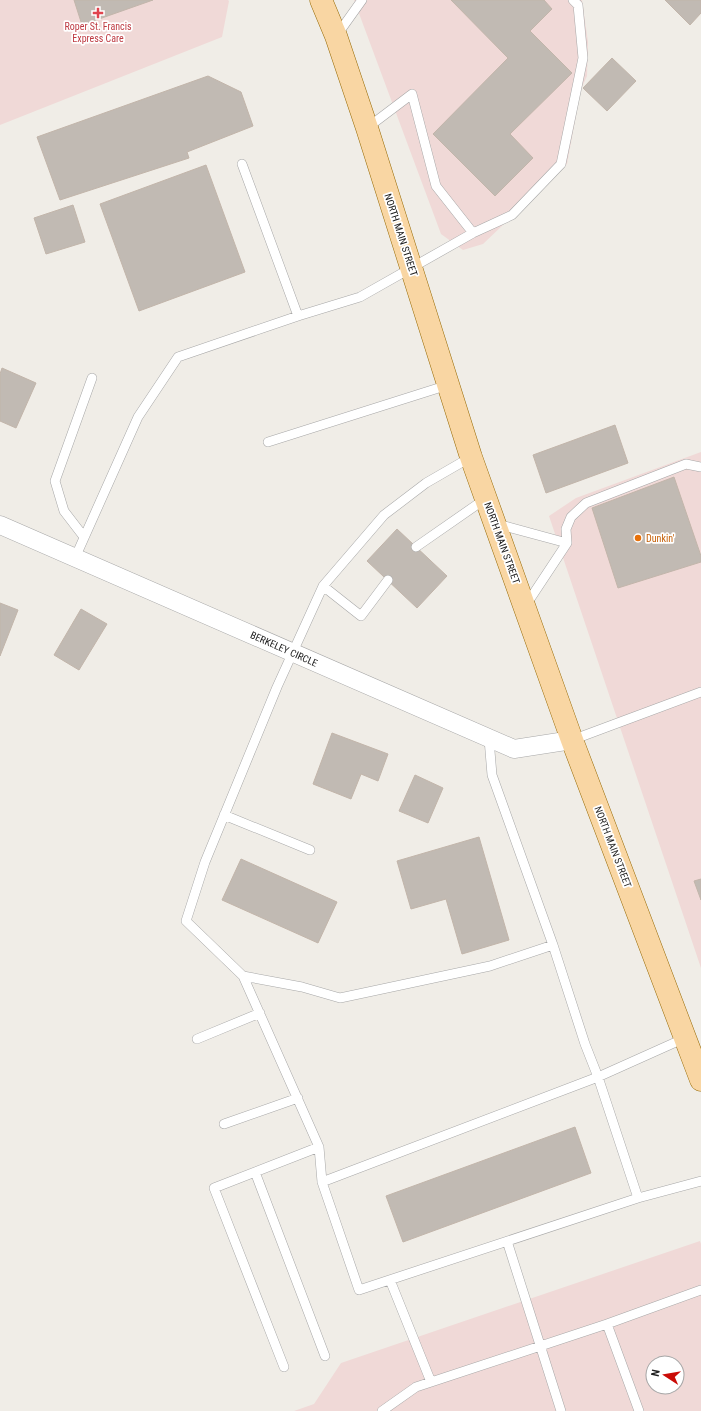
<svg xmlns="http://www.w3.org/2000/svg" width="701" height="1411" font-family="'Roboto Condensed',sans-serif">
<style>
.commercial{fill:#f0d9d7;fill-rule:evenodd}
.building{fill:#c1bab3;stroke:#c2b5aa}
.lines{fill:none;stroke-linecap:round;stroke-linejoin:round}
.lane-casing{stroke:#a7a7a7;stroke-width:10}
.street-casing{stroke:#a7a7a7;stroke-width:19}
.primary-casing{stroke:#976a05;stroke-width:23}
.lane{stroke:#fff;stroke-width:9}
.street{stroke:#fff;stroke-width:18}
.primary{stroke:#f9d6a3;stroke-width:22}
.health-dot{fill:#e0444e;stroke:#fff;stroke-width:1.5}
.food-dot{fill:#e8710a;stroke:#fff;stroke-width:1.5}
.labels{text-anchor:middle;dominant-baseline:central;stroke-width:3.5;stroke-linejoin:round;paint-order:stroke}
.health-label{font-size:10px;fill:#be3a42;stroke:#fff}
.street-label{font-size:10px;fill:#202020;stroke:#fff}
.food-label{font-size:10px;fill:#c56008;stroke:#fff;text-anchor:start}
</style>
<rect width="100%" height="100%" fill="#f0ede7"/>
<path class="commercial" d="M0,0h228l1,1 -7,36 -222,88z
M354,0h228l6,42 -1,34 -6,13 -14,75 -84,80 -20,6 -22,-16z
M701,452v516l-152,-452 27,-18z
M700,1241l1,3v167h-407l20,-7 27,-41zM653,1363h24v24h-24z"/>
<path class="building" d="M74,0h79l-71,25z
M451,0h93l8,9 -22,22 42,42 -62,61 23,24 -38,38 -62,-62 75,-76z
M665,0h36v13l-11,12z
M612,58l24,23 -29,30 -24,-23z
M208,76l33,16 12,34 -66,26 2,6 -129,42 -23,-63z
M206,165l39,107 -106,39 -39,-107z
M73,205l12,37 -39,12 -12,-36z
M2,368l34,15 -20,45 -16,-7v-47z
M615,425l13,38 -82,30 -13,-38z
M674,477l27,79v6l-83,26 -26,-80z
M397,529l50,47 -30,32 -50,-47z
M0,603l18,7 -18,46z
M81,609l26,15 -28,46 -25,-15z
M332,733l56,21 -10,27 -17,-7 -10,25 -38,-15z
M415,775l28,13 -15,35 -29,-12z
M479,837l30,103 -47,14 -16,-55 -35,10 -14,-48z
M241,859l96,43 -19,41 -96,-43z
M701,879v21l-7,-19z
M575,1127l16,46 -188,69 -17,-46z"/>
<g class="lines">
<defs>
<path id="lane" d="M337,35l25,-35
M367,128l45,-34 24,92 37,47
M242,164l56,152
M268,442l180,-57
M471,457l-45,26 -42,32 -61,71 -46,101 -72,175 -19,59 57,55 59,11 38,11 150,-32 63,-21
M497,524l70,19
M84,537l-20,-26 -9,-30 37,-103
M416,547l69,-48
M75,558l63,-141 40,-60 120,-41 62,-19 113,-64 39,-18 49,-51 22,-106 -5,-53 -5,-5
M323,586l38,30 27,-36
M526,605l41,-62 -1,-14 5,-12 15,-14 100,-39 15,3
M489,739l3,36 61,170 32,99 13,33 -276,105 37,108 279,-92 -40,-121 87,-39
M572,740l129,-48
M224,815l86,35
M243,976l76,171
M197,1039l63,-26
M224,1124l74,-26
M255,1172l70,184
M638,1198l63,-17
M507,1241l54,170
M390,1280l41,102
M607,1324l94,-34
M284,1367l-70,-179 105,-41 3,35
M382,1411l34,-24 191,-63 32,87"/>
<path id="street" d="M0,525l514,224 58,-9"/>
<path id="primary" d="M321,0l15,36 31,92 104,329 101,283 129,340"/>
</defs>
<use href="#lane" class="lane-casing"/>
<use href="#street" class="street-casing"/>
<use href="#primary" class="primary-casing"/>
<use href="#lane" class="lane"/>
<use href="#street" class="street"/>
<use href="#primary" class="primary"/>
</g>
<path class="health-dot" d="M96 7h4v4h4v4h-4v4h-4v-4h-4v-4h4z"/>
<circle class="food-dot" cx="638" cy="538" r="4"/>
<g class="labels">
<g class="health-label">
<text x="98" y="26">Roper St. Francis<tspan x="98" dy="12">Express Care</tspan></text>
</g>
<g class="street-label">
<text transform="translate(401 235) rotate(72)">NORTH MAIN STREET</text>
<text transform="translate(502 543) rotate(70)">NORTH MAIN STREET</text>
<text transform="translate(284 649) rotate(24)">BERKELEY CIRCLE</text>
<text transform="translate(613 847) rotate(69)">NORTH MAIN STREET</text>
</g>
<g class="food-label">
<text x="646" y="538">Dunkin'</text>
</g>
</g>
<g transform="translate(665 1375) rotate(282)"><circle r="19" fill="#ffffff" stroke="#a6a6a6"/>
<path d="M0-3L7 15L0 10L-7 15Z" fill="#ca0c07"/>
<text y="-6" font-size="11" font-weight="bold" text-anchor="middle" fill="#202020">N</text>
</g>
</svg>
